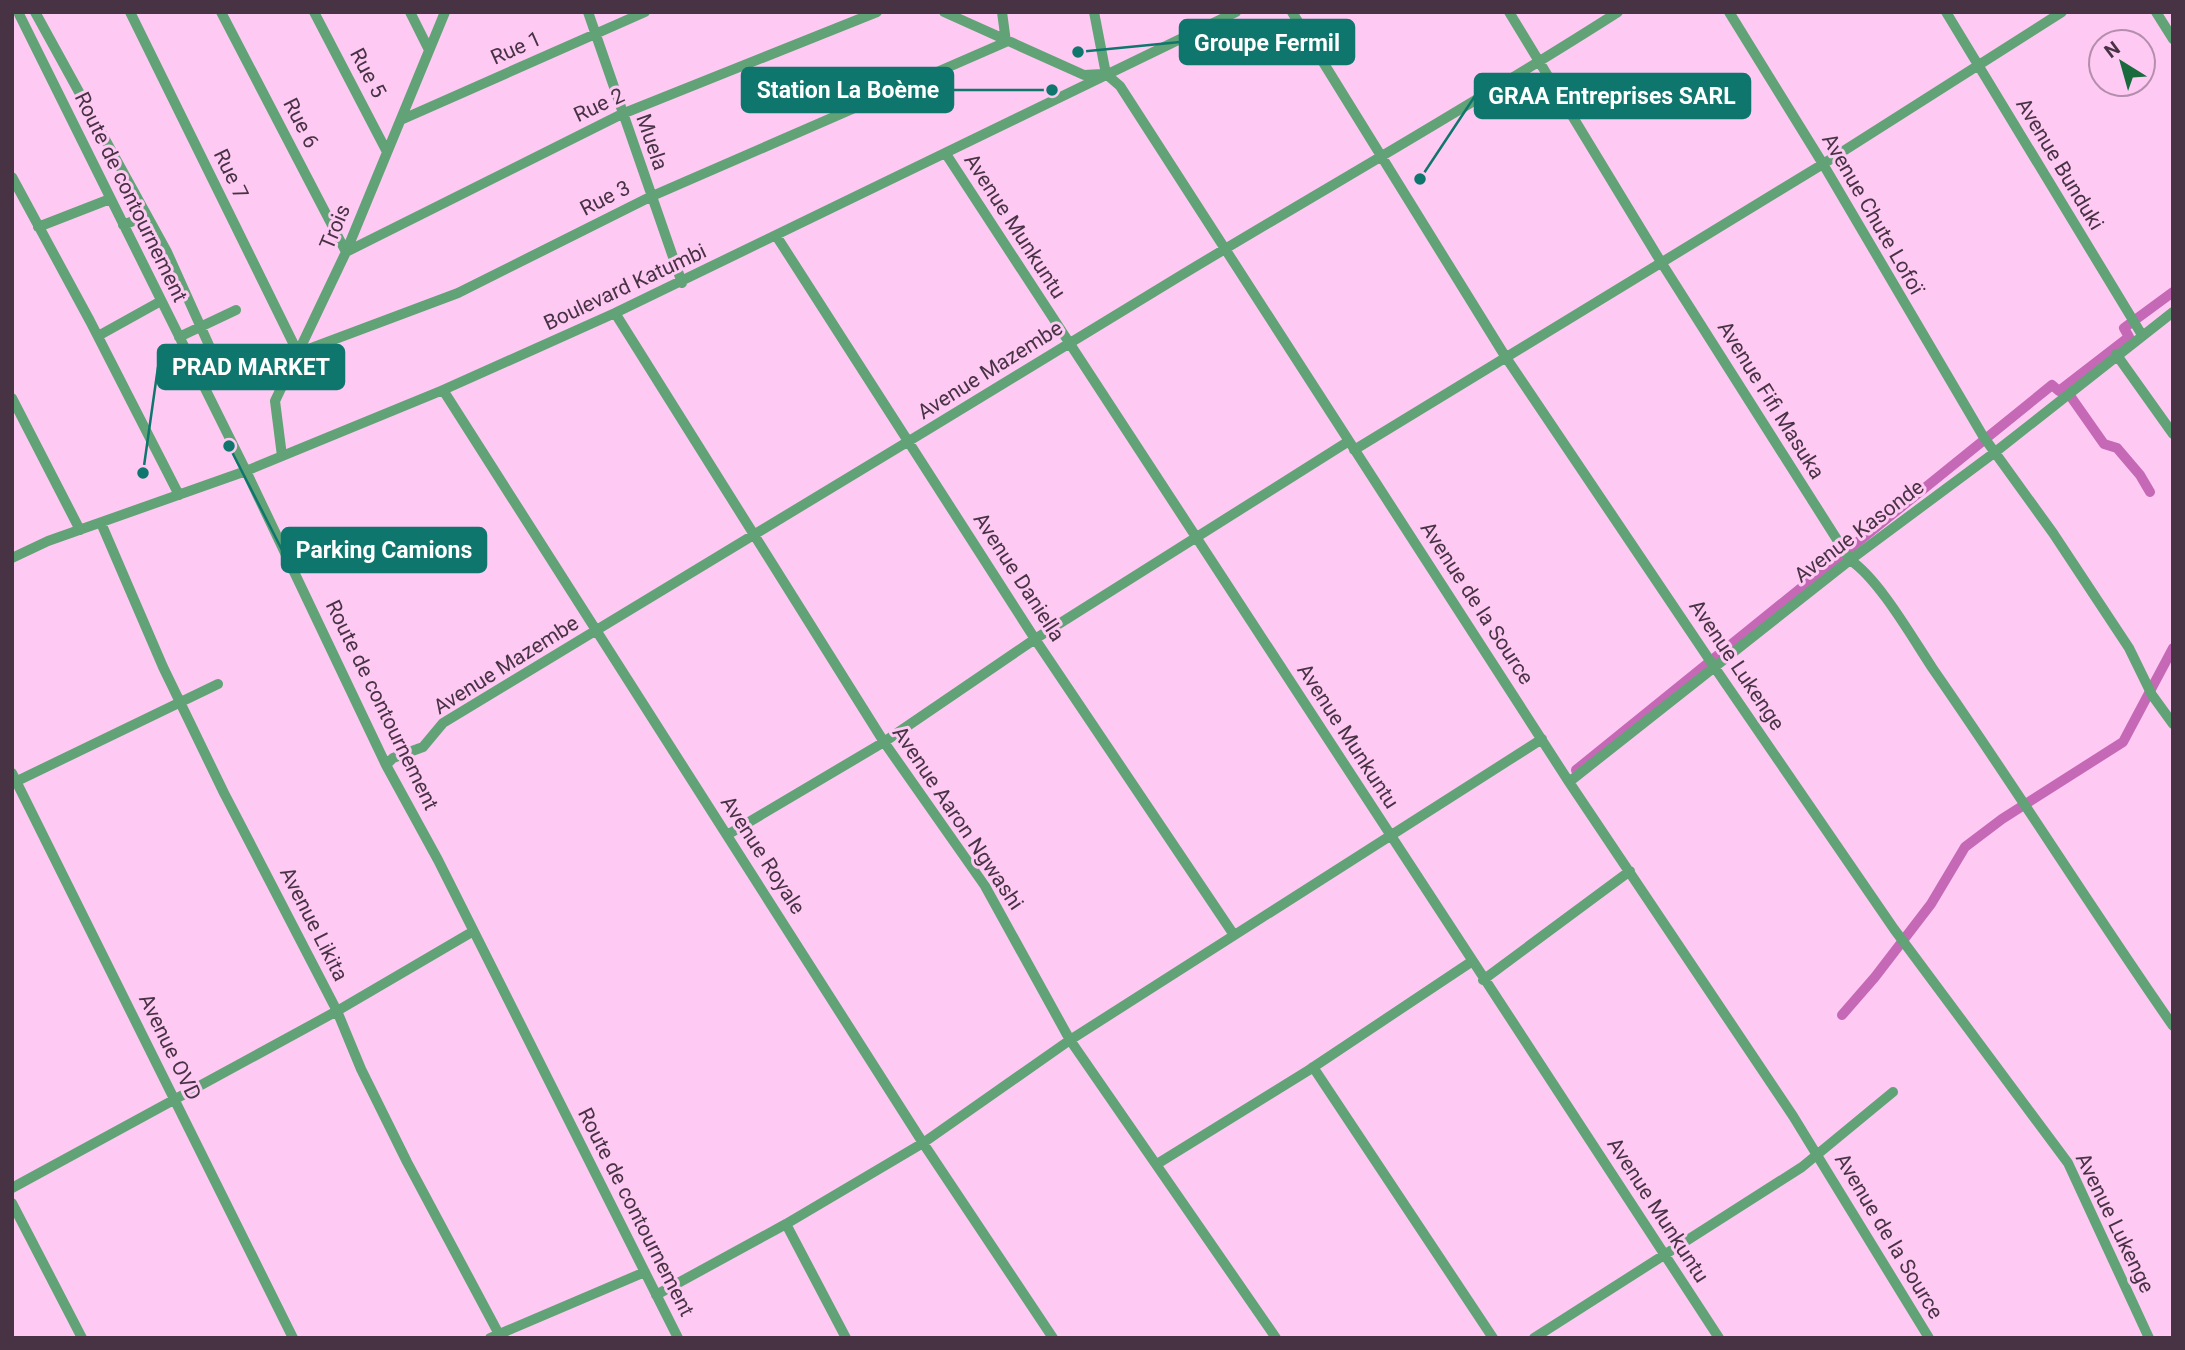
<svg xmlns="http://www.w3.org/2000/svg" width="2185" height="1350" font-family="Roboto,sans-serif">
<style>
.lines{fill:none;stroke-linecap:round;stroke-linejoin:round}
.canal{stroke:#c569b6;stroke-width:10}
.minor{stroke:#61a376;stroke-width:10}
.labels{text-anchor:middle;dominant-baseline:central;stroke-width:6;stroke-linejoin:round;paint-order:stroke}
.street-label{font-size:21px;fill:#483344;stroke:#fecaf3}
.leader{fill:none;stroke:#0f766e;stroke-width:2.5}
.callout-dot{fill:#0f766e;stroke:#fecaf3;stroke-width:2.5}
.callout{fill:#0f766e;stroke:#0f766e;stroke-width:2.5}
.callout-label{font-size:23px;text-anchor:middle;font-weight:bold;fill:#fff}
</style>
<rect width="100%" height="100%" fill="#fecaf3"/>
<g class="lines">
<path class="canal" d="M2062,393l9,4 33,47 13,4 23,27 10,17
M1576,770l476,-385 7,6 70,-54 -5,-9 49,-36
M1842,1015l33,-38 56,-73 34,-57 37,-28 121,-77 50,-94"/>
<path class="minor" d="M18,12l228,459 140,294 52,95 240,478
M35,12l132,240 59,131
M130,12l168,341 160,-60 192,-96 356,-155 -4,-30
M221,12l125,240 276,-138 255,-102
M314,12l73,140
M410,12l19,38
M588,12l94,271
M944,12l140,63 18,-1
M1094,12l12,62
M1292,12l213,344 210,312 179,261 174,234 81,175
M1509,12l152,250 189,298c29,19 63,79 83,109 82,118 158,239 240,357
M1729,12l94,152 160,272 70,97 76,115 23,47 21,29
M1946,12l196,323
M2156,12l17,27
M1106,74l14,12 449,696 224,334 136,222
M403,119l242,-107
M946,154l773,1184
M12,177l78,144 89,174
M123,225l23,-9
M38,227l72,-28
M777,237l258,402 199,296
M615,313l269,429 101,144 85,154 206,298
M98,336l63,-35
M179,337l57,-27
M2116,354l57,80
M443,390l480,753 130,195
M12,398l68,132
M1354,450l469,-286 239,-152
M282,456l-7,-55 71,-149 99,-240
M101,523l62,144 61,126 113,218 24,58 46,93 94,176
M12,558l36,-17 198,-70 197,-81 172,-77 621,-301
M386,765l7,-7 30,-11 20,-24c245,-146 488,-296 732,-444 147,-89 298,-174 443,-267
M12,773l281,565
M1569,782l281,-222 144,-107 179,-141
M13,783l205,-99
M727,835l157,-93 151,-103 314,-198
M1483,980l147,-109
M1313,1067l180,271
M1157,1164l152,-94 162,-108
M12,1188l325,-177 135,-79
M12,1203l70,135
M786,1224l60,114
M656,1295l130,-71 137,-81 147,-103 472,-301
M490,1338l155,-66
M1534,1338l268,-171 91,-75"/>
</g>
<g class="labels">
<g class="street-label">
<text transform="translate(516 48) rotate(-24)">Rue 1</text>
<text transform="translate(368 73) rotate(62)">Rue 5</text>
<text transform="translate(599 105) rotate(-25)">Rue 2</text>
<text transform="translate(301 123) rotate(63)">Rue 6</text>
<text transform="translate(652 142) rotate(71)">Muela</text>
<text transform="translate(2060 164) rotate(59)">Avenue Bunduki</text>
<text transform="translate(231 174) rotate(64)">Rue 7</text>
<text transform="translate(131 197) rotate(64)">Route de contournement</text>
<text transform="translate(605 198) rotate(-27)">Rue 3</text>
<text transform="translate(1873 214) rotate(60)">Avenue Chute Lofoï</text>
<text transform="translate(1015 226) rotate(57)">Avenue Munkuntu</text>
<text transform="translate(335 227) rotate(-67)">Trois</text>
<text transform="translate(625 287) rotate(-25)">Boulevard Katumbi</text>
<text transform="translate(990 370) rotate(-32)">Avenue Mazembe</text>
<text transform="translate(1771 400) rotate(58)">Avenue Fifi Masuka</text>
<text transform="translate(1859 531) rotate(-37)">Avenue Kasonde</text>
<text transform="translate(1019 577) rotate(57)">Avenue Daniella</text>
<text transform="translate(1477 603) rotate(57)">Avenue de la Source</text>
<text transform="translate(506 665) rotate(-32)">Avenue Mazembe</text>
<text transform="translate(1737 665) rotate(56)">Avenue Lukenge</text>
<text transform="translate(382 705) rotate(64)">Route de contournement</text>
<text transform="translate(1348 736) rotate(57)">Avenue Munkuntu</text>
<text transform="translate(958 818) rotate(56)">Avenue Aaron Ngwashi</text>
<text transform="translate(763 855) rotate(57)">Avenue Royale</text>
<text transform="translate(314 924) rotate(63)">Avenue Likita</text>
<text transform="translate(170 1047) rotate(64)">Avenue OVD</text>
<text transform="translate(1658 1210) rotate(57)">Avenue Munkuntu</text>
<text transform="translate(636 1212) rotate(63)">Route de contournement</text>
<text transform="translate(2115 1223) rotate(64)">Avenue Lukenge</text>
<text transform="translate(1889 1236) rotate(59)">Avenue de la Source</text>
</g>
</g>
<path class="leader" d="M1078 52L1180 42M1052 90L953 90M1420 179L1475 96M143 473L158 367M229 446L282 550"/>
<g class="callout-dot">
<circle cx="1078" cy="52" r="7"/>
<circle cx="1052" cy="90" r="7"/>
<circle cx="1420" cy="179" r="7"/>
<circle cx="143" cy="473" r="7"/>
<circle cx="229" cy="446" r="7"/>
</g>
<g class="callout">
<rect x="1180" y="20" width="174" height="44" rx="7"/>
<rect x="742" y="68" width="211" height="44" rx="7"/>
<rect x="1475" y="74" width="275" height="44" rx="7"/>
<rect x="158" y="345" width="186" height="44" rx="7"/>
<rect x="282" y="528" width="204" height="44" rx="7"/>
</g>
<g class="callout-label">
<text x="1267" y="51">Groupe Fermil</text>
<text x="848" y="98">Station La Boème</text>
<text x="1612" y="104">GRAA Entreprises SARL</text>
<text x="251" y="375">PRAD MARKET</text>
<text x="384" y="558">Parking Camions</text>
</g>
<rect width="2185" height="1350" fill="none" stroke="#483344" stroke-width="28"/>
<g transform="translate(2122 63) rotate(323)"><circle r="33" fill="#fecaf3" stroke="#b58ead" stroke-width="2"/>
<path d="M0-5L12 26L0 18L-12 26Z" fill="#196b3d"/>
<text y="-10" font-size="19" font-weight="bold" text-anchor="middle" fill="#483344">N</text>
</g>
</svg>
